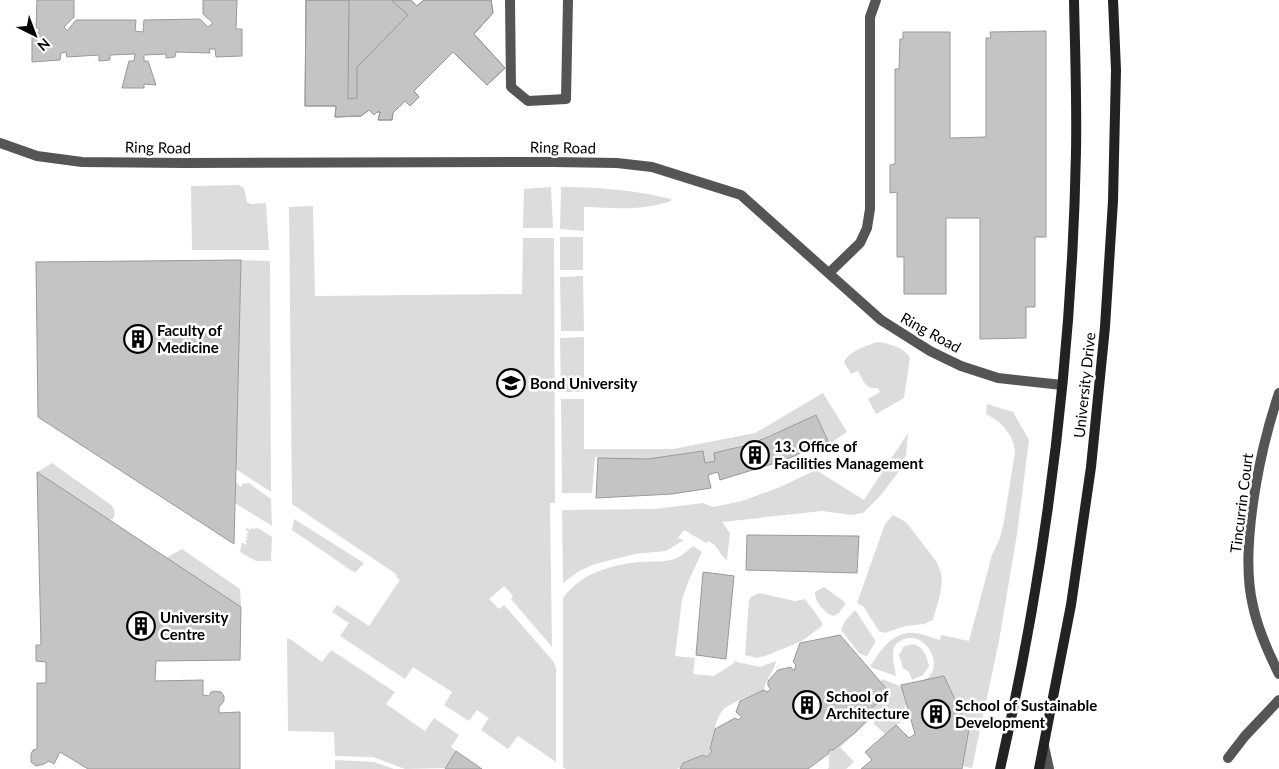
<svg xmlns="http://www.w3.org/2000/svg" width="1279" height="769" font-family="Lato,sans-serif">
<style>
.green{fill:#dcdcdc}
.building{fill:#c4c4c4;stroke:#999}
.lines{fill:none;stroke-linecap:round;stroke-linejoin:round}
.lane{stroke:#555;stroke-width:10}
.street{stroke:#555;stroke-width:10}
.secondary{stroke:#222;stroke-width:10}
.labels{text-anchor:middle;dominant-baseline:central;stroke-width:5;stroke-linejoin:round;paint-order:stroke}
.street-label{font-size:15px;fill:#000;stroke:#fff}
.poi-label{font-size:15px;font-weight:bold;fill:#000;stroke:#fff;text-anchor:start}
</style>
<rect width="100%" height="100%" fill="#fff"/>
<path class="green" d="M238,185l6,3 3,14 4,2 15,-1 3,47h-77l-1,-64z
M551,187l2,41h-30l1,-39z
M561,187c37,0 73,3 110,12v2c-28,10 -58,7 -87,6v24l-24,-2z
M313,206l2,90 207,-2 1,-56h31l1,265h-5l2,144 -41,-48 2,-3 -9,-10 -15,13 10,10 5,-4 49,56 3,7v94l-38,-26 -10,13 -27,-19 8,-12 -12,-8 -8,11 -25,-16 8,-13 -39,-25 -8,12 -65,-43 9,-13 -17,-11 5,-7 32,21 31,-46 -3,-2 -1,-4 -104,-70 -3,-297z
M560,237h23v33h-23z
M241,260l29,1 1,231 -35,-23z
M583,276l1,55h-23l-1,-54z
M584,337v55h-23l-1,-54z
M877,342c11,1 29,6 33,16l-6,40 -28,16 -8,-15 12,-7 -2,-4c-12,2 -15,-7 -20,-17l-7,3 -7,-12c5,-11 22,-16 33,-20z
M823,393l24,39 -18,12 -13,-29c-35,17 -64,28 -102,38l1,8 -10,2 -2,-12 -55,8 -50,-1 -3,-1 -3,36h-30l-1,-94h23v50h89l82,-16z
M987,404l26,8 16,28 -12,94 -18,107 -27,127 -9,-2 6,-37 -25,-53 -20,4c23,-12 2,-51 -22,-40 -3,2 -7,4 -8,8 -3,8 1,20 2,28l-26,-9c10,-17 24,-37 46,-34 8,1 16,5 24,7l1,-5 28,6 23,-86 8,-17 4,-17 11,-69c-1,-17 -14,-31 -29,-38z
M908,433l-2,22 -6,15 -19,25 -18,18 -12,2 -29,-4 -100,11 8,11 -3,27c-9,-6 -7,-14 -19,-19l-2,2 -22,-13 -6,8 6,2 -18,11 -31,3 -40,10 -16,7 -16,12 -1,-73 93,-1 48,-6 10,4 29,-6 38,-14 36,-17 48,30z
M52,463l59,42c4,4 5,9 2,14l-4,1 -72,-48z
M236,482l5,5 1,-3 7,-1 22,16 1,27 -37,-23z
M893,515l13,7 30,39c12,19 2,39 -3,59l-9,4 -19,2 -20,7 -6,-2 -16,-25 -6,-3 28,-79z
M294,519l70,44 -8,9 -4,-1 -60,-41z
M251,527l2,2 5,-1 14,9 -1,24h-15l-16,-9 2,-10 4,3 1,-2 -2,-2 3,-2 -3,-1 3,-2 -2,-2 3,-1 -3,-3 1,-2 4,2z
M693,546l9,6 -14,30 -6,18 -7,56 20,2 -2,16 21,2 20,-13 2,-3 1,2 23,5 16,-6c-1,10 -11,18 -12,29 -11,5 -34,12 -42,21 -7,10 -9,26 -12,38l2,2 -5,6 -4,-2 -20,8 -2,4 -4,2h-111l-3,-2v-169c17,-24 47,-33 75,-36 12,-1 28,1 39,-4 6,-3 11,-8 16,-12z
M182,549l58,40 1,18 -75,-49z
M824,587l22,16 -7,10 -5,3c-8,-1 -20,-15 -19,-24z
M759,593l36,8 10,-2 17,23v4l-20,15 -34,14 -11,3 -12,-3 4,-55 2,-3z
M854,611h2l19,29v3l-8,13 -7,-2 -19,-24 4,-9z
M287,639h3l32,23 9,-12 64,42 -9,12 39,27 9,-13 25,17 -8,12 5,4 -10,17 -41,1 -32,-12 -38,-1 -1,-24 -46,-1z
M914,644c10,4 13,13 15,22l-6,9 -11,5 -3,-8 -6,-4 -4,-13 5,-9z
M882,679l20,8 4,17 -6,19 -4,2 -11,9 -11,-10 1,-6 -4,-8c4,-4 16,-14 16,-20 -1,-3 -4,-6 -6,-7z
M868,713l2,4 -1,4 -29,26 14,15 -8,7h-18c3,-8 -1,-13 1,-19h4l23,-18 9,-10 -1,-4z
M335,760l39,2 20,7h-59z"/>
<path class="building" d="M37,0h37v17l-10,10 3,4 9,-11h60l-1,11 8,1 1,-12 56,-1 8,8 5,-4 -10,-9v-14h34l-1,29h6v27l-26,1 -1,-8h-6l1,4 -34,-1 -1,5 -9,1v-4l-22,1v6h4l8,24 -12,-1v4h-22l7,-27h5l1,-7 -25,1v5l-11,1v-6l-32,2 -1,-5 -5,1 -1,7 -28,2v-29h7v-5h-3z
M306,0h43l-1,99 9,-1v-31l51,-52 -17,-15h20l6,6 7,-6h67l2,13 -19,21 31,34 -18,17 -34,-33 -39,39 5,6 -9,9 -5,-5 -12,12 -1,7h-14l2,-8h-3l-3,3 -5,-5 -8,6 -26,1 1,-11h-31z
M306,0h105l6,6 7,-6h67l2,13 -19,21 31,34 -18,17 -34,-33 -39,39 5,6 -9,9 -5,-5 -12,12 -1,7h-14l2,-8h-3l-3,3 -5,-5 -8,6 -26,1 1,-11h-31z
M1046,31v206h-11v70h-9v31l-46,1v-121h-34v76h-42v-37h-7v-65l-7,1v-28l5,-1v-95h4l1,-30h3v-7h47v106l36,-1v-99h5l-1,-6z
M241,260l-5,209 -2,75 -196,-127 -2,-155z
M816,415l12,26 -43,19 -65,20 -2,-8 -10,3 3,13 -39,6 -76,4 2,-40 50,1 55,-8 2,12 10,-2 -1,-8 33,-8 23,-9z
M37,472l204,135 -1,53 -84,1 -1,20 48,-1v15l6,1 2,-4 4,-1 6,1 3,4v5l-5,6v6l21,-1v57h-152l-28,-17 -6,12 -5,-3 -5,3 -8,2 -5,-4v-8l2,-4 4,-1v-66h9v-21l-10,-1v-16h5z
M747,535l112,1 -2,37 -111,-3z
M703,572l31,4 -8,83 -30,-4z
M840,635l46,53 -5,12 -11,10 -6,8 1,4 -9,10 -23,18h-4l-1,4 -20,15h-128l3,-6 20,-8 4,2 5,-6 -2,-2 5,-20 20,-11 3,2 4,-3 -6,-5 4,-11 24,-11 3,2 4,-3 -3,-3v-5l10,-11 13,-3 3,4 2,-6 -3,-3 7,-19z
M944,676l25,53 -7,40h-101l11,-9 -7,-8 31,-27 13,13 6,-4 -14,-49z
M456,751l26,18h-37z"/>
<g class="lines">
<path class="lane" d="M510,0l1,87 17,14 38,-2 2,-99
M829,273l31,-30 7,-15 3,-19v-192l6,-17
M1044,746l5,23"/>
<path class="street" d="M0,143l37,13 45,6 102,1 369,-1 64,1 35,4 89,28 140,125 49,31 31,15 37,12 64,7
M1279,393c-19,56 -40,155 -26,213 5,24 15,46 26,68
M1228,758l17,-22 34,-36"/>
<path class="secondary" d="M1000,769c46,-202 72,-410 76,-617 1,-51 -1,-101 -2,-152
M1039,769l32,-164 20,-138 14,-140 8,-126 3,-131 -3,-70"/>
</g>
<defs>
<symbol id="building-ring" viewBox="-11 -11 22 22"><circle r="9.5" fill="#fff" stroke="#000" stroke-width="1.5"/><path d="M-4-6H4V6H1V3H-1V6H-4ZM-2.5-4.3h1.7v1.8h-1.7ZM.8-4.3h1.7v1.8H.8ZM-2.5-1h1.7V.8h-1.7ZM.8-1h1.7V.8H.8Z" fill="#000"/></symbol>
<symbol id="university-ring" viewBox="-11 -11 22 22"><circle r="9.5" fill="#fff" stroke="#000" stroke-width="1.5"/><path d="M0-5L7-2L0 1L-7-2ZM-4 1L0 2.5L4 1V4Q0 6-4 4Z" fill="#000"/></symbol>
</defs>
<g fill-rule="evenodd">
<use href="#building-ring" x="122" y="323" width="32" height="32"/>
<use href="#university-ring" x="495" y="367" width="32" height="32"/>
<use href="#building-ring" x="739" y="439" width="32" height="32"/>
<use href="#building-ring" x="125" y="610" width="32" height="32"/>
<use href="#building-ring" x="791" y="689" width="32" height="32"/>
<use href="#building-ring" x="920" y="698" width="32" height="32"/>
</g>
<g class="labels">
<g class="street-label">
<text transform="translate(158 147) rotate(1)">Ring Road</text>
<text transform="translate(563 147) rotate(1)">Ring Road</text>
<text transform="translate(931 332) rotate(29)">Ring Road</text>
<text transform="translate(1084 385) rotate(-84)">University Drive</text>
<text transform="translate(1241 503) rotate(-83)">Tincurrin Court</text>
</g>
<g class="poi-label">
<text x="157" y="330">Faculty of<tspan x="157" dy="17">Medicine</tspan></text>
<text x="530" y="383">Bond University</text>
<text x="774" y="446">13. Office of<tspan x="774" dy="17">Facilities Management</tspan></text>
<text x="160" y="617">University<tspan x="160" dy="17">Centre</tspan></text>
<text x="826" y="696">School of<tspan x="826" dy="17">Architecture</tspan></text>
<text x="955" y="705">School of Sustainable<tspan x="955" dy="17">Development</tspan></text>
</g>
</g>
<g transform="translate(35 35) rotate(138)" stroke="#ffffff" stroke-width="4" paint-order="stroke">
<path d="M0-4L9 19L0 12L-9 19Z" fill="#000000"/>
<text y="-8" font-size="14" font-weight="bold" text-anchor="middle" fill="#000000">N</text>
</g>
</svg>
